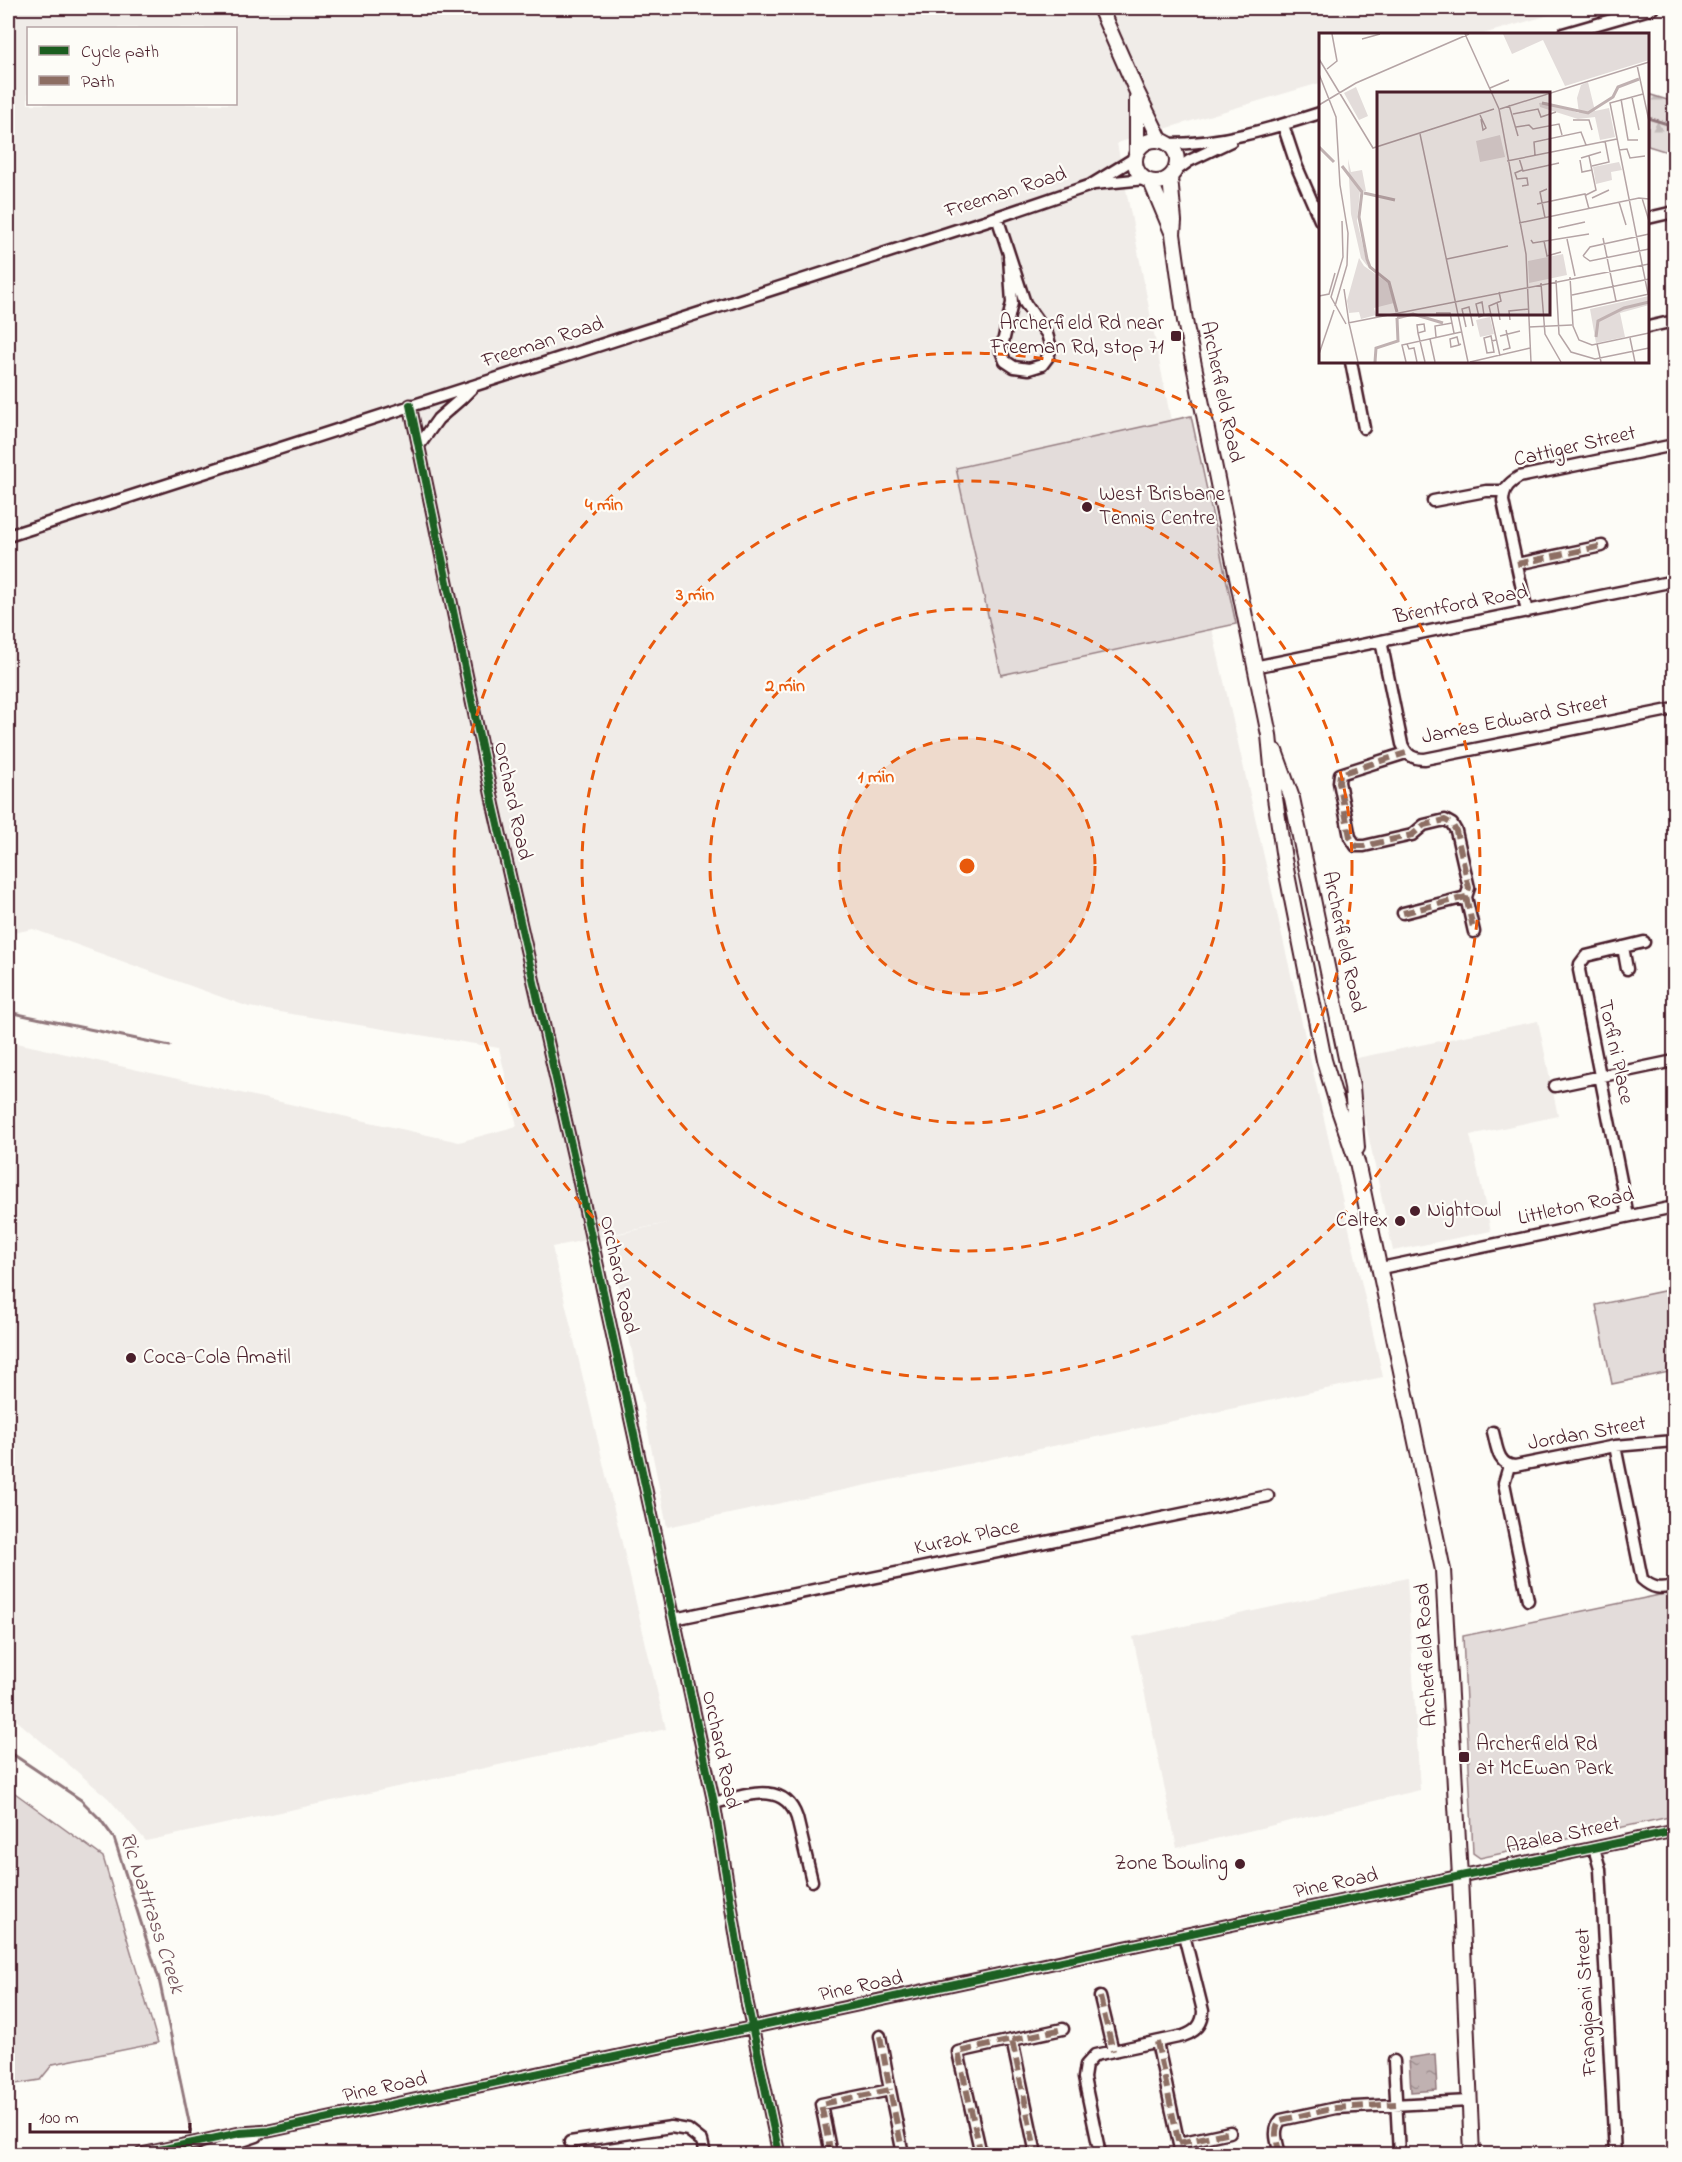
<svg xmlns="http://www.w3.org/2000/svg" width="1682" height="2162" font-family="'Indie Flower',sans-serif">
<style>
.built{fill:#f0ece8;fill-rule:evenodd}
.green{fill:#e3dcda;stroke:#967e82;stroke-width:1.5}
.forest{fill:url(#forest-firs);stroke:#967e82;stroke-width:1.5}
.water{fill:url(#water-ripples);stroke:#91777b;stroke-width:1.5}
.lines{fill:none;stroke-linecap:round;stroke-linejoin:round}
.stream{stroke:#91777b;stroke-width:3}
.minor-casing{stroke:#4a1f2b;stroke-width:15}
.major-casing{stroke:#4a1f2b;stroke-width:18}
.minor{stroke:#fdfcf7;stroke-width:10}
.major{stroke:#fdfcf7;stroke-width:14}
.quiet{stroke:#8d6e63;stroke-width:6;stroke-dasharray:12 6;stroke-linecap:butt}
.cycleway-casing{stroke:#fdfcf7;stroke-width:11}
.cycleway{stroke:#1b5e20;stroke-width:8}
.ring{fill:none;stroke:#e8590c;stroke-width:3;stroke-dasharray:10 8}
.poi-dot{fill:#4a1f2b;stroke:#fdfcf7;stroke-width:2}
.labels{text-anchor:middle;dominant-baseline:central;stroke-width:4.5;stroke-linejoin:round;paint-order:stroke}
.street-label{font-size:21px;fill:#4a1f2b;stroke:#fdfcf7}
.poi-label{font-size:21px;fill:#4a1f2b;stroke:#fdfcf7;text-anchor:start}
.water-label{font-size:22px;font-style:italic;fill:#73525a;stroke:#fdfcf7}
.inset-river{fill:none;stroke:#c0b1b1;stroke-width:3}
.inset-road{fill:none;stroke:#b5a4a5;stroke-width:1.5}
.view{fill:#4a1f2b;fill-opacity:0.15;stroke:#4a1f2b;stroke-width:3}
.inset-edge{fill:none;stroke:#4a1f2b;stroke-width:3}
.centre{fill:#e8590c;stroke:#fdfcf7;stroke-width:3}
.ring-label{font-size:18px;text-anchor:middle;font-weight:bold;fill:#e8590c;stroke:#fdfcf7;stroke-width:4.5;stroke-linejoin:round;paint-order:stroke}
</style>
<defs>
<pattern id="forest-firs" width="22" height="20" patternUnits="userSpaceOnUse" patternTransform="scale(1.5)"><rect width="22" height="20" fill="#e3dcda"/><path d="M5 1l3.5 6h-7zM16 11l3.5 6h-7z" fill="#c4bcbb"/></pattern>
<pattern id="water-ripples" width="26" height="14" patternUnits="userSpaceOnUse" patternTransform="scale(1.5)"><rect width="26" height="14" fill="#c0b1b1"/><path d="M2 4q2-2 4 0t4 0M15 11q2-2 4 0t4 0" fill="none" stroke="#9e8f90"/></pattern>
</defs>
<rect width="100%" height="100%" fill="#fdfcf7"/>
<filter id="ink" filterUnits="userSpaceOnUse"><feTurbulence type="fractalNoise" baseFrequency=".0167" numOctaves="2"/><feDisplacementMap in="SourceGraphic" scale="12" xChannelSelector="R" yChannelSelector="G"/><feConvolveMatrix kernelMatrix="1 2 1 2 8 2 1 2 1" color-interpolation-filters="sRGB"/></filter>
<g filter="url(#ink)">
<path class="built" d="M8,8h1566l-91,26h-163v49l-203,60 54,278 -215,47 45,207 211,-46 171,748 -716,150 -58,-291 63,-14 -120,25 114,482 -520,112 -38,-43 -100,-85v-672l451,101 58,-16 -18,-78 -250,-41 -216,-78 -25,5zM28,28h208v76h-208z
M1538,1021l20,95 -88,19 21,96 -98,20 -41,-192z
M1407,1578l13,212 -243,58 -44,-211z
M1674,1849v71h-4l-2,-69z"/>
<path class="green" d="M1191,416l45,208 -235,51 -45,-207z
M1673,1289l1,82 -62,13 -16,-79z
M1674,1592v224l-194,42 -7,-5 -10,-217z
M8,1788l95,69 55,186 -105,21 -13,16 -32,5z"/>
<path class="forest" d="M1648,94l26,8v52l-26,-8z"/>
<path class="water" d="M1435,2054l2,36 -26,2 -2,-34z"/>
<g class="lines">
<path class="stream" d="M1648,118l26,8
M8,1012l162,34
M8,1751l73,49 19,19 14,19 45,141 32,152
M304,2154c29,-5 49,-4 78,0"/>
<defs>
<path id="minor" d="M1563,34l90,-26
M1283,125l14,42 23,53
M1168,144c53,0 102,-15 152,-31
M1174,172l15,-11 42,-20
M1094,184l51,-5
M997,217l28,86 22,31 4,14 -3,9 -6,8 -13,4 -15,-2 -9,-6 -4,-10 11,-48 -3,-46
M1648,218l26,-6
M1648,327l26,-6
M1351,362l13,66
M410,405l84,402 80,351 140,645 33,199 32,152
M418,447l20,-28 24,-21 12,-12
M1433,501l53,-10h17
M8,536l989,-319 94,-32 44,-27
M1517,564l85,-18
M1527,612l-24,-111c1,-13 5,-17 16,-24l155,-32
M1381,641l21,103c5,11 10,15 23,15l249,-50
M1254,667l420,-86
M1466,897l8,35
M1403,913l63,-16 3,-9 -13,-57 -4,-7 -7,-4 -21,5 -12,10 -48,11h-8l-6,-9 -11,-55 1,-8 6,-2 60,-19
M1623,947l4,22
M1555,1086l119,-25
M1628,1216l-49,-246 1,-6 6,-8 58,-14
M1381,1268l293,-61
M1493,1432c4,14 4,33 22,34l100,-20 59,-5
M1615,1446l27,133c11,10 18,10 32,7
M1509,1466l-5,17 24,117
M674,1619l594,-123
M714,1803c30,-7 70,-24 83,15l15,63
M1594,1848l6,21 15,285
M1100,1997l13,54
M880,2036l10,54
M1012,2040l51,-11
M1157,2042l24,112
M1394,2061l5,93
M570,2142l101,-15 17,3 14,11 3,13
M1179,2143l51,-11
M141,2154l99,-21 29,-2 1021,-219 384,-81
M204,2154l53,-18
M831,2154l-10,-50 69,-14 13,64
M981,2154l-23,-102 54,-12 24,114
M1085,2154l15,-3
M1100,2154l-16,-76 2,-13 9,-10 88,-19c12,-4 20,-11 20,-25l-19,-76
M1280,2154c-3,-12 -8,-24 1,-34l55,-12 133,-7"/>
<path id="major" d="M1100,8l37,84 24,49
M1135 161a21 21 0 1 1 42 0a21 21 0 1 1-42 0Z
M1137,152v-55
M1170,177l4,44 -1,13 12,87 84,414 6,63 9,61 40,201 15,50 18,52 86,408 17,307 12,277
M1151,182l21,50
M1275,751l17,47 60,289 5,61"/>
</defs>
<use href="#minor" class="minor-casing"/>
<use href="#major" class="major-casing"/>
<use href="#minor" class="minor"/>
<use href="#major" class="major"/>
<path class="quiet" d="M1517,564l85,-18
M1466,897l8,35
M1403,913l63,-16 3,-9 -13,-57 -4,-7 -7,-4 -21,5 -12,10 -48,11h-8l-6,-9 -11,-55 1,-8 6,-2 60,-19
M1100,1997l13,54
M880,2036l10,54
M1012,2040l51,-11
M1157,2042l24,112
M1179,2143l51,-11
M831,2154l-10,-50 69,-14 13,64
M981,2154l-23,-102 54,-12 24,114
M1085,2154l15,-3
M1280,2154c-3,-12 -8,-24 1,-34l55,-12 60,-4"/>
<defs>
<path id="cycleway" d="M410,405l84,402 80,351 140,645 33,199 32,152
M141,2154l99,-21 29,-2 1021,-219 384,-81"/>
</defs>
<use href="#cycleway" class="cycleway-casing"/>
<use href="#cycleway" class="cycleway"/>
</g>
</g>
<circle cx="967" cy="866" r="128" fill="#e8590c" fill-opacity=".12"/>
<g class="ring">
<circle cx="967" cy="866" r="128"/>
<circle cx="967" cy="866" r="257"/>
<circle cx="967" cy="866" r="385"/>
<circle cx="967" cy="866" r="513"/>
</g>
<g class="poi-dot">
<rect x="1170" y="330" width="12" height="12" rx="3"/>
<circle cx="1087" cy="507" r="6"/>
<circle cx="1415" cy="1211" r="6"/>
<circle cx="1400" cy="1221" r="6"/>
<circle cx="131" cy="1358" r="6"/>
<rect x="1458" y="1751" width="12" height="12" rx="3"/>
<circle cx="1240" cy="1864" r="6"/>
</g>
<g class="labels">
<g class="street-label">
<text transform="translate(1006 193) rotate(-18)">Freeman Road</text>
<text transform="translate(543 343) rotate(-18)">Freeman Road</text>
<text transform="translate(1221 392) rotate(78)">Archerfield Road</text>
<text transform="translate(1575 447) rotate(-13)">Cattiger Street</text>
<text transform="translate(1461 605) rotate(-11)">Brentford Road</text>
<text transform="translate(1515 720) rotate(-11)">James Edward Street</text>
<text transform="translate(512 801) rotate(78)">Orchard Road</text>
<text transform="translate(1343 942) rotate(78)">Archerfield Road</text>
<text transform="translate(1615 1052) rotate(78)">Torfini Place</text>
<text transform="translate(1576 1207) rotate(-12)">Littleton Road</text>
<text transform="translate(618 1275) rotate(78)">Orchard Road</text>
<text transform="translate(1587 1434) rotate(-10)">Jordan Street</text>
<text transform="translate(967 1538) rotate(-12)">Kurzok Place</text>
<text transform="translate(1427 1655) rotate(-93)">Archerfield Road</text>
<text transform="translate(720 1750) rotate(78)">Orchard Road</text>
<text transform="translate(1563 1836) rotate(-12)">Azalea Street</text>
<text transform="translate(1336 1884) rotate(-12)">Pine Road</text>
<text transform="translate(861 1987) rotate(-12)">Pine Road</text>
<text transform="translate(1587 2002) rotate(-93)">Frangipani Street</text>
<text transform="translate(385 2088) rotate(-12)">Pine Road</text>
</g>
<g class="poi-label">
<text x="1164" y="324" text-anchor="end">Archerfield Rd near<tspan x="1164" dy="24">Freeman Rd, stop 71</tspan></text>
<text x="1099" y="495">West Brisbane<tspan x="1099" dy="24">Tennis Centre</tspan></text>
<text x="1427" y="1211">NightOwl</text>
<text x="1388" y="1221" text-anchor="end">Caltex</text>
<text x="143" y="1358">Coca-Cola Amatil</text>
<text x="1476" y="1745">Archerfield Rd<tspan x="1476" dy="24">at McEwan Park</tspan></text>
<text x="1228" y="1864" text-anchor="end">Zone Bowling</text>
</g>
<g class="water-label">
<text transform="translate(151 1913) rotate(72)">Ric Nattrass Creek</text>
</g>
</g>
<g transform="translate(1319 33)">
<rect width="330" height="330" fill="#fdfcf7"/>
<path d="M184,1h146v26l-84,26 -22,-46 -31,14zM181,102l5,22 -25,5 -4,-21zM300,129l3,8 -11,2 1,8 -16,4 -3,-17zM244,221l4,21 -38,8 -1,-22zM40,225l5,8 24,17 6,20 -20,5 2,7 -15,4 -2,-7 -10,1 -2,-12zM330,263v9l-29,8 5,24 -29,6 -6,-34zM171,284l4,17 -14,3 -4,-17z" fill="#e3dcda"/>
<path d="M269,49l7,29 14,-3 6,29 -15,3 -5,-23 -17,2 -38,-12 -1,-4 7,-1 33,11 -2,-15 4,-13zM37,54l12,29 -9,4 -15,-27zM29,126l3,13 11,-2 4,21h-6l-3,30 11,46 -7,-9 -10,-44z" fill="#e3dcda"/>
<path class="inset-river" d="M223,70l46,10 25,-16 5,-10 21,-8M0,114l15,15M23,133l20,26 -3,25 8,42 3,8 19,15 8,30M45,160l31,7M78,285l16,-4 30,9M277,304l2,-16 26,-13 25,-6M56,329l1,-14 22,-7 -1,-23"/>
<path class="inset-road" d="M146,1l34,75 27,145 5,108M43,6l18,-5M0,26l54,89 121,-39M318,32l12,56M8,36l10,-8 -5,-27M0,41l17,43 4,68 8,48 -1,32 -12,41M171,55l19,-8M324,61l-33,9 38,191M313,64l7,33M302,66l7,41h10M0,72l37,-22 113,-49M190,72l9,31M181,76l149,-47M194,81l25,-5 3,8 15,-5M161,82l6,13 -3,2 -2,-11M254,87h16l3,10M197,94l13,-2 4,4 26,-5 3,11M101,101l48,228M300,117l8,-1 3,9 15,-2M216,122l-1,-13 47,-10 5,13M200,125l4,13 36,-8M262,125l20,-6M261,127l2,12 10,-2M188,128l110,-22M273,133l17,-4 -4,-21M203,153l6,-1 -1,-7 -10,1 -2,-6 7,-3M267,162l10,-5 -7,-34M273,165l17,-8M323,165l7,23M300,169l7,23M218,171l48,-10 4,15M226,185l-5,-26 7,-3M23,188l1,36 -12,40 15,27M200,190l120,-25 10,1M239,195l27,-6M284,205l13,63M248,206l8,37M212,207l2,3 56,-9M225,208l3,15 14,-4M264,223l7,-9 59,-13M264,223l7,5 59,-12M128,226l61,-13M251,244l3,49 6,14 13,5 57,-12M237,247l3,54 12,18 24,7 54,-11M222,250l4,51 16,28M25,256l5,34M180,259l2,9 -12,5 11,50M253,262l77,-16M0,263l10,-2 6,-21M178,269l3,18M253,278l77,-17M117,280h14l4,20M165,282l-5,2 -3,-13 6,-2 2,13 7,-1M191,287l-1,-9 20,-2M29,290l301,-59M30,290l9,39M147,294l-4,-18 7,-2 4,19M210,294l43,-2M99,300l7,-2 -1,-7 -7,1 1,8 2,8 5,21M181,303l20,-5M117,304l-1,-11 17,-3M311,305l5,24M111,306l5,23M173,308l2,11 -7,1 -3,-15 7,-2 1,5 4,-1M88,311l2,5 5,-1 3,14M278,311l4,18M140,312l-2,-8 -7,2 1,8 8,-2 2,-1M184,317l7,-2 -4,-18M0,321l15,-44M87,329l-4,-17 59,-13M151,329l60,-14"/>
<path class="view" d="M58,59h173v223h-173z"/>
<rect width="330" height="330" class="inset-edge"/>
</g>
<circle cx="967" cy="866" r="9" class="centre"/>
<g class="ring-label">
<text x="604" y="510">4 min</text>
<text x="695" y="600">3 min</text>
<text x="785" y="691">2 min</text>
<text x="876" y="782">1 min</text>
</g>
<rect width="1682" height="2162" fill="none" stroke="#fdfcf7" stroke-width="30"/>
<rect x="15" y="15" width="1652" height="2132" fill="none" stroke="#4a1f2b" stroke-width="2" filter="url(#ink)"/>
<rect x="27" y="27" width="210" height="78" fill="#fdfcf7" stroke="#b5a4a5" stroke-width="1.5"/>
<rect x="39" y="46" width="30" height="9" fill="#1b5e20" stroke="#b5a4a5" stroke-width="1.5"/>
<text x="81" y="57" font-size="18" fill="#4a1f2b">Cycle path</text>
<rect x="39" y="76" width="30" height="9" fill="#8d6e63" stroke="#b5a4a5" stroke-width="1.5"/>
<text x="81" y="87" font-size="18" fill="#4a1f2b">Path</text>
<path d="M30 2123v9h160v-9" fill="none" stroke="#4a1f2b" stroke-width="3"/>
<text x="39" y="2123" font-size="18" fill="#4a1f2b" stroke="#fdfcf7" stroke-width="4.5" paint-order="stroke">100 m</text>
</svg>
